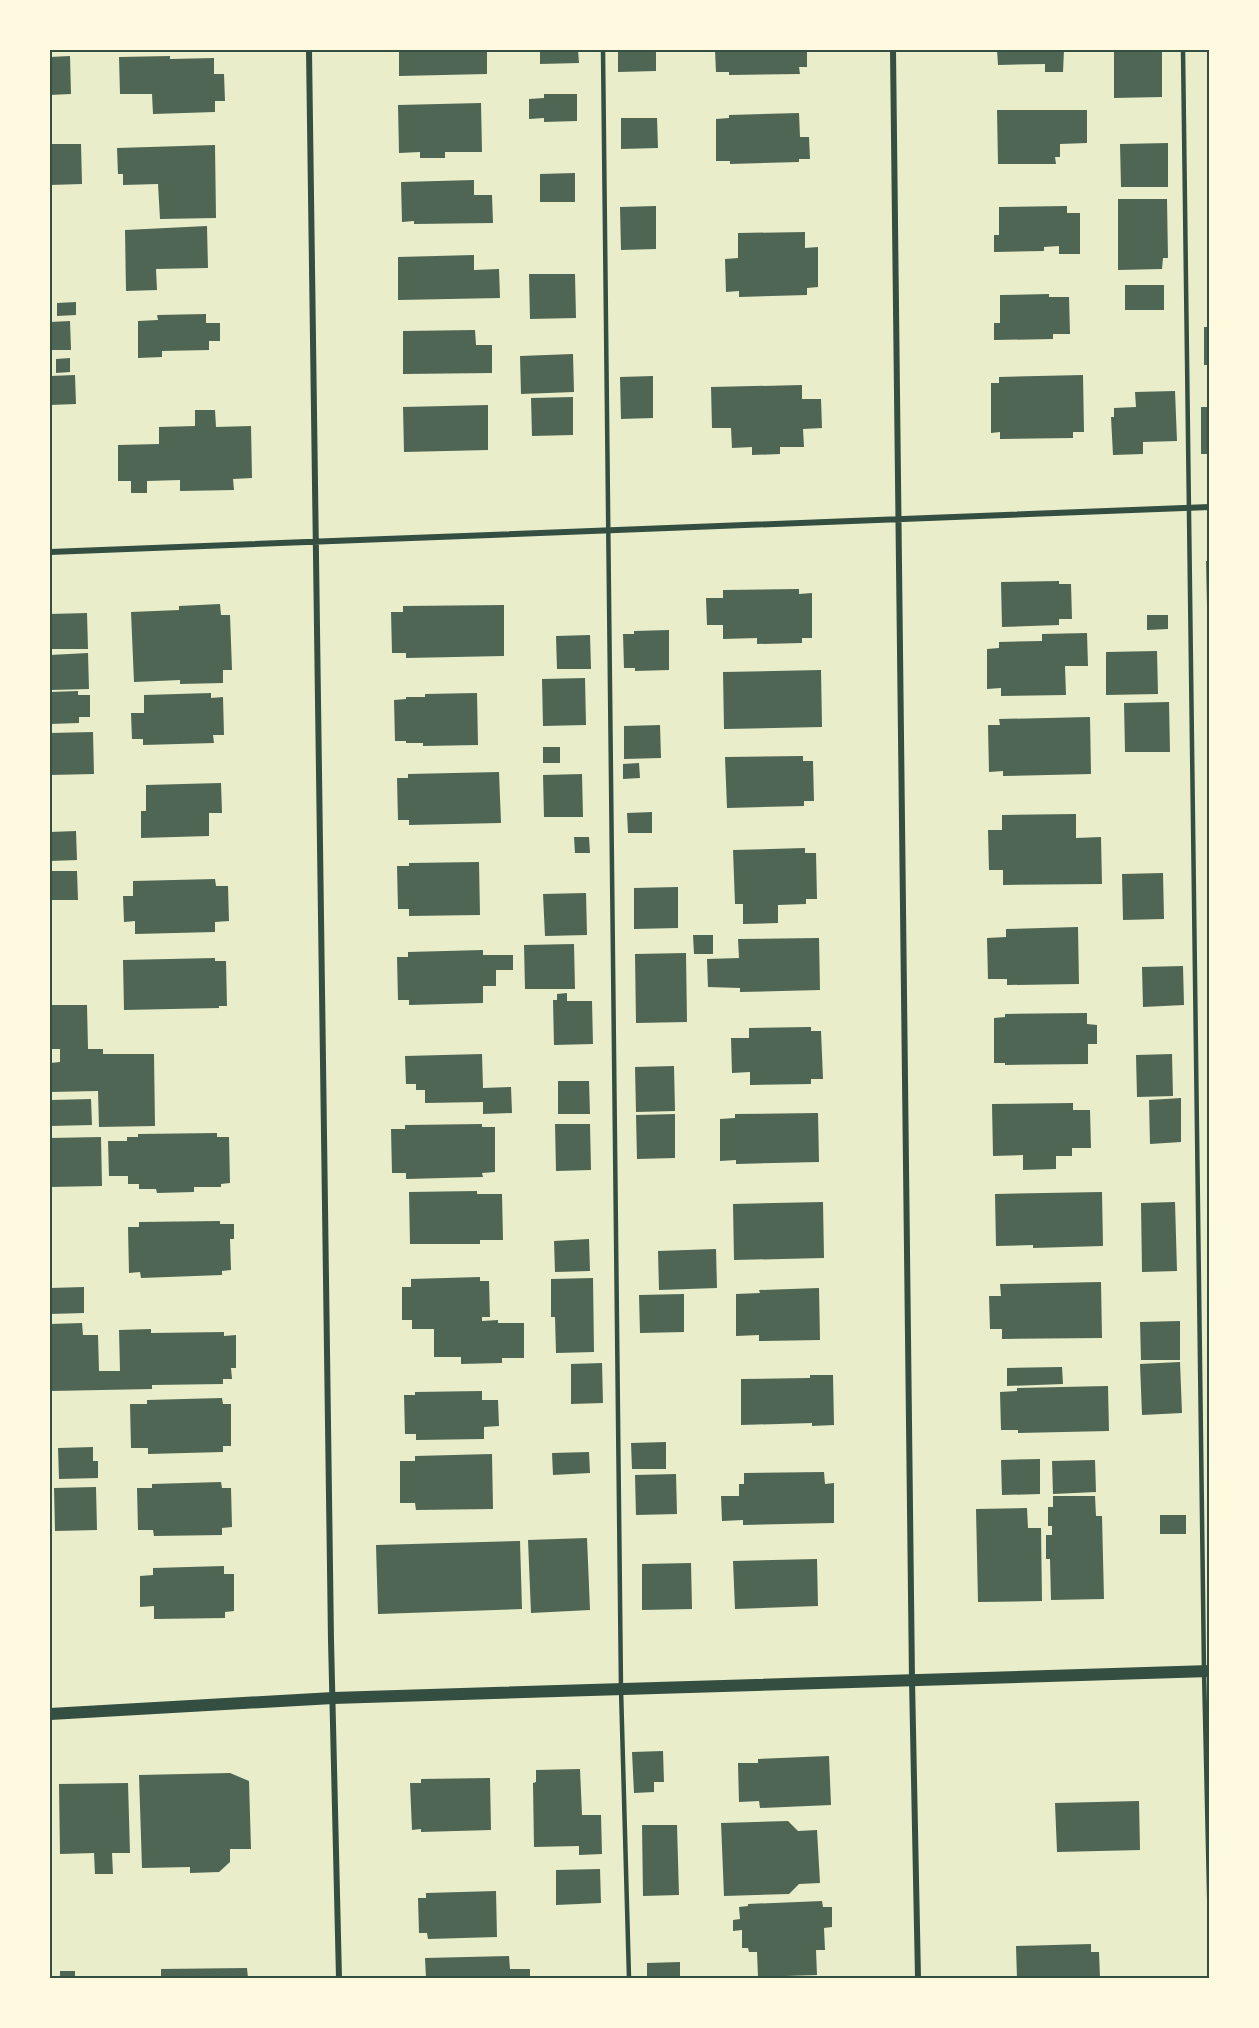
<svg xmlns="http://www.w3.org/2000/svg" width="1259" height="2028" font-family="Commissioner,sans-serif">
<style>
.building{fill:#4f6655}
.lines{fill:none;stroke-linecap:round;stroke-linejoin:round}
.service{stroke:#344e41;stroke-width:4.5}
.minor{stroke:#344e41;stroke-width:6}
.secondary{stroke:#344e41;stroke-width:12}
.neatline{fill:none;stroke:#344e41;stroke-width:2}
</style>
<rect width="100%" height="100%" fill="#e9edc9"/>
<path class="building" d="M399,50h88v24l-88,2z
M540,50h38l1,13 -39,1z
M618,50h38v21l-38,1z
M715,50h92v17h-8l1,7 -71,1v-3h-13z
M997,50h67l-1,22h-18v-8l-47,1z
M1114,50h48v47l-48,1z
M70,56l1,38 -21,1v-38z
M170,56v3l44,-1v16h10l1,27h-10v11l-62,2 -1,-20h-32l-1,-37z
M544,94h33v27l-33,1v-4l-15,1v-20l15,-1z
M481,103l1,49h-37v6h-25v-6l-21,1 -1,-48z
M997,110h90v33l-27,1v13h-5l1,7h-58z
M799,113l1,24h9l1,22h-11v3l-69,2v-3h-14v-42l13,-1v-3z
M621,118h36l1,30 -37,1z
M1207,123h3v33h-3z
M1168,143v44h-47l-1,-43z
M50,144h31l1,40 -32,1z
M215,145l1,73 -56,1 -2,-35 -35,1v-11h-5l-1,-26z
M575,173v29h-35v-28z
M474,180v15h18l1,28 -79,1v-3l-12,1 -1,-40z
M1118,199h49l1,59h-5l-1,11 -44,1z
M656,206v43l-35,1 -1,-43z
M1067,206v7h13v41h-21v-8l-15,1v4l-50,1v-17h5v-28z
M207,226l1,42 -52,1 1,21 -31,1 -1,-61z
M805,232v16l13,-1v40l-11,1v7l-68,2v-6l-13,1 -1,-33 13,-1v-25z
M474,255v15l25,-1 1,29 -102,2v-43z
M529,274h46l1,44 -46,1z
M1125,285h39v25h-39z
M1049,294v3h20l1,37h-17v5l-59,1v-17h6v-28z
M76,302v13l-19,1v-13z
M206,314v9h14v18h-11v9l-47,1v6l-24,1v-37l20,-1 -1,-5z
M70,321l1,29h-21v-28z
M1204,327h6v38h-6z
M475,330l1,15h16v28l-89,1v-43z
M573,354l1,38 -53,2 -1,-38z
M70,358v14l-14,1v-14z
M75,375l1,29 -26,1v-29z
M1083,375l1,57h-11v6l-73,1v-7l-9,1v-50h8v-6z
M653,376v42l-32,1 -1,-42z
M802,385v14h19l1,29 -19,1 1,18h-24v7l-28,1v-8l-20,1 -1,-20h-19l-1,-41z
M1175,391l2,50 -34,1v12l-30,1 -2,-38h3v-9l22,-1 -1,-15z
M573,397v38l-41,1 -1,-38z
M488,405v45l-84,2 -1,-45z
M1201,407h9v47h-9z
M195,410h20l1,17 35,-1 1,52 -19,1 1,11 -54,1v-11l-33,1v12h-16v-12h-13v-36l41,-1v-17l36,-1z
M1206,561h4v46h-3z
M1059,581v3h12l1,35h-13v6l-57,2 -1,-45z
M799,589v5l13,-1v45h-10v5l-45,1v-6l-34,1v-14h-16l-1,-27h17v-8z
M220,604l1,11h9l2,55h-9v13l-43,1v-4l-46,2 -3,-70 48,-2v-4z
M504,605v51l-98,2v-5h-14l-1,-41h12v-6z
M87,613l1,36h-38v-35z
M1147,615h21v14l-21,1z
M669,630v40l-34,1v-3h-11l-1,-34h11v-3z
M1087,633l1,33h-23l1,29 -65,1v-8l-14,1v-40l12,-1v-6l43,-1v-7z
M590,635l1,34h-34l-1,-33z
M1157,651l1,43 -52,1v-43z
M88,653l1,36 -39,1v-35z
M821,670l1,57 -98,2 -1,-57z
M585,678l1,47 -43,1 -1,-47z
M78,691v4h12v22h-11v6l-29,1v-32z
M211,693v5l12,-1 1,38h-11l1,8 -71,2v-6h-11l-1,-26h13v-18z
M477,693l1,52 -55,1v-3h-17v-2h-11l-1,-41 12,-1v-2h19v-3z
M1169,702l1,50h-45l-1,-49z
M1090,717l1,57 -88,2v-5l-14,1 -1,-47h12l-1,-6z
M660,725l1,33 -37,1v-33z
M93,732l1,42 -44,1v-42z
M543,747h17v16h-17z
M803,756v5h10l1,40h-10v5l-77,2 -2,-51z
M639,763l1,15 -17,1v-15z
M499,772l2,51 -92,2v-5h-11l-1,-42h11v-4z
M582,774l1,43h-39l-1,-42z
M221,783l1,30h-13v23l-68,2v-27h5v-26z
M652,812v21h-24l-1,-20z
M1076,814v24l25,-1 1,47 -99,1v-15h-14l-1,-40h14v-15z
M76,831l1,29 -27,1v-29z
M574,837h15l1,16h-15z
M805,848v5h11l1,46h-11v5l-28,1v18l-35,1v-20h-8l-2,-54z
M479,862l1,53 -71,1v-7h-11l-1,-43h12v-3z
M50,871h27l1,29h-28z
M1163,873l1,46 -41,1 -1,-46z
M215,879l1,7h12l1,35 -14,1v10l-80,2v-13l-11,1 -1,-26h10v-15z
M678,887v41l-44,1v-41z
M586,893l1,42 -42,1 -2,-42z
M1078,927l1,57 -72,1v-6h-19l-1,-41 19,-1v-8z
M693,935h20v19h-19z
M819,938l1,52 -80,2v-4l-32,-1 -1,-28 32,-1 -1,-19z
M574,944l1,45h-50l-1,-44z
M483,950v5h30v15h-17v16h-13v17l-74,2v-5h-11l-1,-43h11v-5z
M686,953l1,69 -51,1 -1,-69z
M215,958v3h11l1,45h-8v2l-95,2 -1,-50z
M1183,966l1,39 -41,2 -1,-40z
M567,993v8h25l1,43 -39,1 -1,-45h4v-6z
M50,1005h37l1,44h15v5h51l1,72 -56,1 -1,-36 -48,1v-29l10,-1v-13h-10z
M1087,1013v11l10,1v19h-9v20l-83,1v-2h-11v-45l11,-1v-3z
M811,1027v4h10l2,48h-12v5l-61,1v-13l-18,1 -1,-35h18v-10z
M482,1054l1,34 28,-1 1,26 -29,1v-12l-58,1v-13h-9v-6h-10l-1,-28z
M1172,1054l1,42 -36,1 -1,-42z
M674,1066l1,45 -39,1 -1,-45z
M558,1081h31l1,33h-32z
M1181,1098v44l-31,2 -1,-44z
M91,1099l1,26 -41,1 -1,-26z
M1073,1103v7h17l1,38h-19v8h-16v13l-33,1v-15l-30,1 -1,-52z
M818,1113l1,49 -83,2v-4l-16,1v-42l15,-1v-4z
M675,1114v44l-38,1 -1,-44z
M482,1124v3h13v45l-13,1 1,4 -77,2v-6h-14l-1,-44h14v-4z
M555,1124h35l1,46 -35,1z
M217,1133v4h12l1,46 -9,1v3h-27v5l-37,1 -1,-4h-17v-5h-11v-8h-19l-1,-35h19v-4h11v-3z
M101,1137l1,49 -52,1v-49z
M477,1191v3h25l1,46h-23v4h-70l-1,-52z
M1102,1192l1,54 -70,2v-3l-37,1 -1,-52z
M823,1202l1,56 -90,2 -1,-56z
M1175,1202l2,69 -35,1 -1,-69z
M220,1221v3h14v15h-4l1,31 -9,1v4l-81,3 -1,-6 -11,1 -1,-46h11v-5z
M589,1239l1,32 -35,1 -1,-31z
M716,1249l1,39 -58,2 -1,-39z
M480,1277v4h9l1,36h-8v4l16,-1v3h26v35h-22v5l-41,1v-7h-27v-28h-22v-9h-10v-33h9v-8z
M593,1278l1,74 -38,1 -1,-36h-4v-38z
M1101,1282l1,56 -100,1v-10h-12l-1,-33h12l-1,-12z
M84,1287v26l-34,1v-26z
M819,1288l1,52 -61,1v-6l-23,1v-42l24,-1 -1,-3z
M684,1294v38l-44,1 -1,-38z
M1180,1321v39h-39l-1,-38z
M82,1323l1,12h15l1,36h21l-1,-41 32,-1v4l73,-1v4l12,-1v33h-5l1,11h-9v5l-71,1v4l-101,2 -1,-67z
M1180,1362l2,51 -40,2 -2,-51z
M602,1363l1,40 -32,1v-40z
M1062,1367l1,17 -56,2v-18z
M810,1375h23l1,50 -22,1v-3l-71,2v-46l69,-1z
M1108,1386l1,45 -91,2v-3h-17l-1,-38 17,-1v-3z
M482,1391v9h16l1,26 -15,1v12l-68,1v-6h-11l-1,-39h11v-3z
M222,1398l1,6h8v42h-8v6l-75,2v-6h-17l-1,-44h17v-4z
M666,1442v27h-34l-1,-26z
M93,1447v14h5v17l-39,1 -1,-31z
M589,1452l1,21 -37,2 -1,-22z
M492,1454l1,55 -77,1 -1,-7h-15v-42h15v-5z
M1040,1459v35l-38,1 -1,-35z
M1095,1460l1,32 -43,2 -1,-33z
M824,1472l1,12 9,-1v40l-91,2v-5l-21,1 -1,-25h18v-12h5v-11z
M676,1474l1,40 -41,1 -1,-40z
M221,1482l1,6h9l1,39 -10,1v7l-68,1 -1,-6h-15l-1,-42h15v-4z
M96,1487l1,43 -42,1 -1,-43z
M1053,1496h42l1,20h6l2,83 -53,1 -1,-41h-4v-24h6v-9h-4v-19h5z
M1027,1508l1,20h13l1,73 -64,1 -2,-93z
M1160,1515h26v19h-26z
M587,1538l3,72 -59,3 -3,-73z
M520,1541l2,68 -144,5 -2,-69z
M817,1559l1,47 -83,3 -2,-48z
M691,1563l1,46 -50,1v-46z
M224,1566v8h10v37l-9,1v6l-71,1v-13l-14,1v-31l13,-1v-7z
M663,1751l1,31h-10v10l-20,1 -2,-41z
M829,1756l2,49 -71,3 -1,-7 -20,1 -1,-39h20v-4z
M580,1769l2,46h19l1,39 -23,1v-9l-45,1 -1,-64 3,-1v-12z
M230,1773l19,8 2,68h-21v13l-11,10 -29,1v-6l-48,1 -3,-93z
M490,1778l1,52 -70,2v-3l-9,1 -2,-47h11v-4z
M128,1783l2,70h-18l1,21h-18l-1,-21 -34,1 -1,-70z
M1139,1801l1,49 -83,2 -2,-49z
M788,1821l10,10 19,-1 3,53 -21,1 -10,10 -65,2 -3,-73z
M642,1825h35l2,70 -36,1z
M600,1869l1,34 -45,2v-35z
M496,1891l1,46 -69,2 -1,-6h-8l-1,-35h8v-5z
M822,1901l1,6h9v20l-8,1 1,22h-9l1,25 -59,2 -1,-25h-8l-1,-4h-6v-18l-9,1v-11l7,-1 -1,-12 9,-1v-2z
M1091,1944v8h8l1,26h-83l-1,-32z
M509,1956l1,13h20v9h-104l-1,-20z
M680,1962v16h-33v-15z
M247,1968l1,10h-87v-9z
M60,1971h15v7h-15z"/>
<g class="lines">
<path class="service" d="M603,50l18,1639 8,289
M1183,50l21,1621 6,263"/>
<path class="minor" d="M309,50l22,1590 8,338
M893,50l19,1630 6,298
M50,552l1160,-45"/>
<path class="secondary" d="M50,1714l283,-16 877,-27"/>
</g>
<rect width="1259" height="2028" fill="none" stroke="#fefae0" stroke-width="102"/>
<rect x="51" y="51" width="1157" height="1926" class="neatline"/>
</svg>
